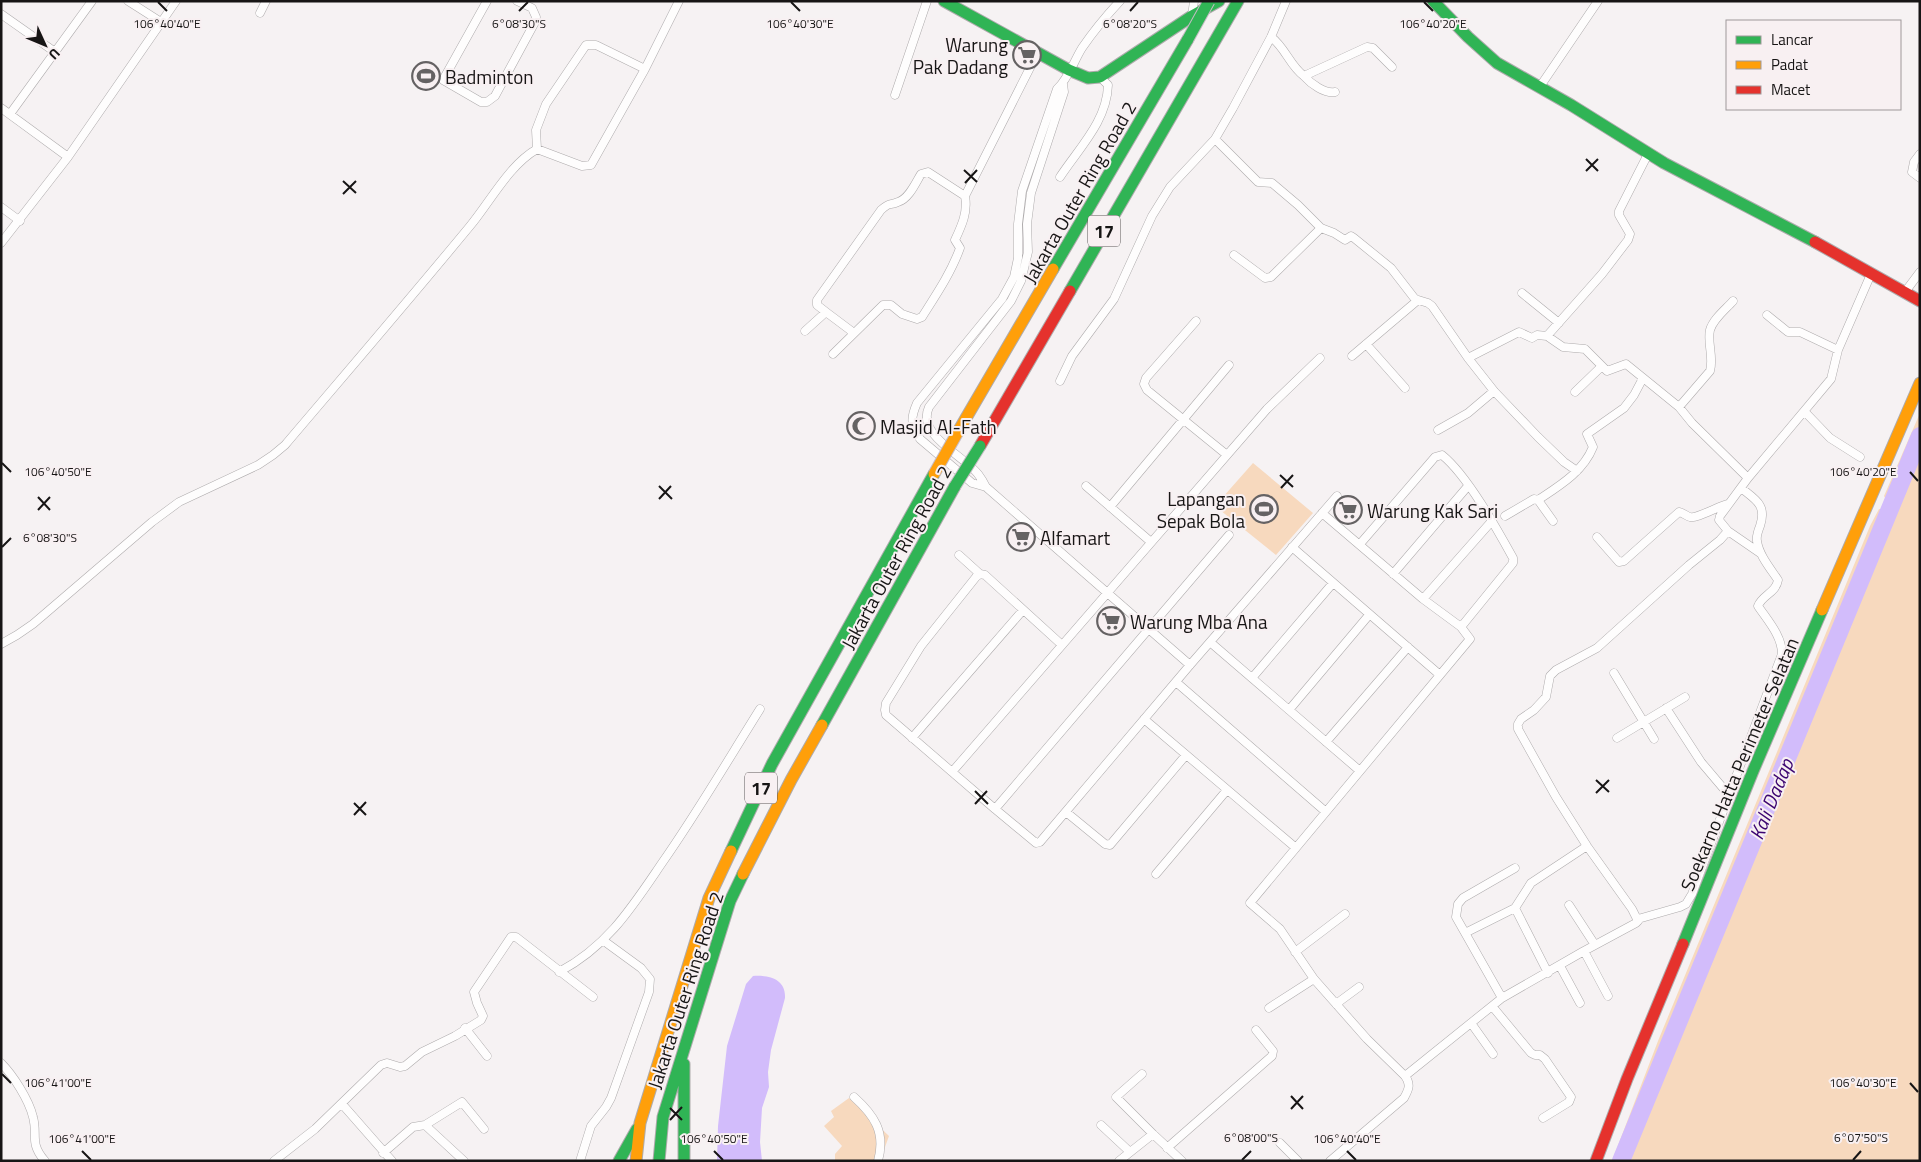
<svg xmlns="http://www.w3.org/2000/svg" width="1921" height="1162" font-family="'Titillium Web',sans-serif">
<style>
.green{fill:#f7d9be}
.water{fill:#d2bcfb}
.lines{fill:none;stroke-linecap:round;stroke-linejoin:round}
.river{stroke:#d2bcfb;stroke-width:18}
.street-casing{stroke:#aeabac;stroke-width:9}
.fast-casing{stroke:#aeabac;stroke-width:13}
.slow-casing{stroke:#aeabac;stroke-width:13}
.jam-casing{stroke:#aeabac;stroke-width:13}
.street{stroke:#fefdfd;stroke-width:8}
.fast{stroke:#30b455;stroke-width:11}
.slow{stroke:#ff9f0a;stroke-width:11}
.jam{stroke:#e5322d;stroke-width:11}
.fast-bridge-casing{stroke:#c6bcc4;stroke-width:13;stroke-linecap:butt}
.slow-bridge-casing{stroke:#c6bcc4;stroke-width:13;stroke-linecap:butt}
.fast-bridge{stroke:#30b455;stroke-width:11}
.slow-bridge{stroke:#ff9f0a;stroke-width:11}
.ticks{fill:none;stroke:#171515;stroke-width:2}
.labels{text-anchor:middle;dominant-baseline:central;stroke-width:4;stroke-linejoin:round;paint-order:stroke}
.shield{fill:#f8f0f2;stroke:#5a5757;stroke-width:1}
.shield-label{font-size:18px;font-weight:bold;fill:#171515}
.poi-label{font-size:19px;fill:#171515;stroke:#f8f0f2;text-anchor:start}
.street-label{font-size:19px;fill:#171515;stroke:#f8f0f2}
.water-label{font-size:20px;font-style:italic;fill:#3c0571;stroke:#f8f0f2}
.ticks-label{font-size:12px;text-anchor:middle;fill:#171515;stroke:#f8f0f2;stroke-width:4;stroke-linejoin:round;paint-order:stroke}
</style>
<rect width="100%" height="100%" fill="#f6f2f3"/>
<path class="green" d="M1920,413v748h-308l46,-120 212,-515 9,-17h6l3,-6 -4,-7z
M1253,463l60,50 -37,42 -61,-49z
M849,1098l40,38 -9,25h-45v-7l7,-8 -18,-20 10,-9 -3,-6z"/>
<path class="water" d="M753,976c16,-1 33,3 32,22l-14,52 -3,22 1,15 -7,21 -2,34 2,19h-45l1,-35 9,-80 19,-62z"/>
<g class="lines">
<path class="river" d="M1621,1161l299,-725"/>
<defs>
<path id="street" d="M128,1l33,21
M487,1l-44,79 38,22h6l8,-6 40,-74 1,-5 -4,-9 -15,-7
M260,13l6,-12
M1,14l54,38
M1192,16l2,-15
M1271,37c14,10 19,29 33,39l63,-29 6,1 19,19
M1304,76c7,8 21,18 31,16
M1063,84l1,8 -33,101 -4,31 1,28 -7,29 -10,20 -82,106c-13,28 34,48 49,67 3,4 6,9 8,13l204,178
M1539,88l59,-87
M895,95l32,-94
M1,108l67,49
M10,114l82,-113
M1215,139l43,43 14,1 26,22 23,23 13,5 11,7 6,-4 3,2 37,30 24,31 13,4 4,3 36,52 26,33 44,46 26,25 13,9
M537,149l-1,-19 10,-26 40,-59h10l49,24
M1920,154l-6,8 -2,10 8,6
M1060,177c19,-29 47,-56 48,-92l-8,-8
M1,207l19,14
M1,243l67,-86 108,-156
M1234,255l31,23 6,-1 50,-49
M1905,292l15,-20
M1522,293l37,30
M826,312l-9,-7v-5l64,-90c9,-8 7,-4 17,-8 11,-3 18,-20 23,-28l7,-2 37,24
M1767,315l21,17h12l38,18
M1196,321l-50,57 -2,6 3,6 80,65
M805,331l21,-19 28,21
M1547,336l55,-62 26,-34 2,-6 -11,-19v-4l29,-57
M1366,344l39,44
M833,354l50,-49h8l11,9 15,5 5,-2c14,-22 29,-44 38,-69l-5,-8c7,-15 13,-28 10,-44l72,-142
M1352,356l66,-56
M1468,358l51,-26 13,6 5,-3 10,1 16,11 22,2 22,22 19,-7 53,43 13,16 56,55
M1060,381l12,-25 42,-57 38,-83 18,-29 45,-48 18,-31 38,-71 15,-36
M1575,392l27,-26
M1679,407l31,-36c4,-14 -3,-28 0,-41 3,-11 16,-21 23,-29
M1805,412l25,26 30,19
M1438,430l30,-17 26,-22
M1086,486l65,56
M986,487l-14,-4 -52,-44c-9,-15 -10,-20 -3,-36l85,-104 12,-22 4,-19v-34l4,-33 35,-102c11,-10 17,-28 25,-41 11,-16 24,-32 38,-47
M1538,500c21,-14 45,-28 55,-53l-6,-13 37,-26 10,-13 9,-17
M1110,507l119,-142
M1322,513l101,86 38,28 9,12 -220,264 30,26 34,50 53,60 38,37c6,8 4,13 -1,22l-74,63
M1505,516l29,-17 4,1 15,21
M1597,537l22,25 5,-1 55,-49c5,1 7,4 11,5 6,2 29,-11 38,-13
M1360,544l75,-87 7,-2c25,20 55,74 71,103v5l-52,64
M1292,547l148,128
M1760,553l-32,-22 -9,-11 1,-4 28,-38 83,-99 7,-29 33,-76
M959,555l21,19
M1393,574l75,-88
M1423,599l68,-77
M1210,642l150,129
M1,644l16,-9 16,-11 119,-102 27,-20 79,-37 15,-10 12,-10c62,-73 124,-145 185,-219 20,-24 39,-61 67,-77l45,17 9,-1 54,-96 34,-68
M1062,645l-77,-70 -5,-1 -4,3 -55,69 -35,57 -1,7 1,5 109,94 234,-274
M1614,673l40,66
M1252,678l81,-95
M1176,682l150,130
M1666,708l35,54 28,33
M1289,710l80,-95
M1144,719l152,129
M912,738l111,-128
M1617,738l68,-41
M1326,742l82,-95
M952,772l315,-363 53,-51
M995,809l41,34 4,-1 150,-177 147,-169
M1066,812l39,32 5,1 76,-90
M1156,874l71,-84
M1569,905l26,40
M1638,919l42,-12 6,-3 6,-10 90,-240c0,-18 -14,-33 -24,-48 4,-11 18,-13 20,-26 -8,-12 -19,-25 -21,-39 -1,-5 1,-10 3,-15 7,-21 -4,-26 -19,-38
M1465,933l50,-25
M1584,951l24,45
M1295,952l50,-38
M1560,966l20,37
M559,972c49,-26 73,-65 103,-109 35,-50 66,-103 98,-154
M1548,973l-33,-65 16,-25 56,-37
M1502,998l-46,-81 2,-13 5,-6 52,-30
M1336,1004l23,-17
M1492,1006l39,47 4,2h5l5,4 26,38 -2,5 -26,16
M1269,1008l45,-29
M1471,1023l22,31
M465,1028l22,28
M1,1063c12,12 28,37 32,54 5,18 -4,26 12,44
M1142,1074l-26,23 37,37
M1405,1076l97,-78 82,-47 52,-28 2,-2 -6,-12 -45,-63 -31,-49 -38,-68v-5l3,-5 13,-9 12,-13 4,-21 6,-6 41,-22 92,-83 31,-25 8,-9
M854,1097c20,18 32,35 24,64
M342,1104l50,57
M425,1125l39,36
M1101,1125l29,27
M1280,1143l18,18
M1167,1148l105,-92 1,-5 -17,-21
M383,1153l30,-26 12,-2 37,-23 22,27
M274,1161l41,-32 66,-64 6,-2 13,4 5,-1 17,-14 33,-16 26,-16 2,-4 -6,-13 -3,-11 37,-55h5l77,60
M580,1161l11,-35 15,-19 5,-9 38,-106 1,-13 -9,-11 -37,-27
M1119,1161l34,-27 29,27"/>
<path id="fast" d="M944,1l125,69 19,8 12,-1 92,-61 27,-15
M1433,1l35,36 29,26 74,42 93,58 151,79
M1053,269l135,-230
M1070,291l168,-290
M822,725l133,-239
M731,851l41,-87 162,-290
M1683,944l70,-173 69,-161
M684,1064v97
M619,1161l18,-32
M659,1161l4,-44 67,-216 13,-27"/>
<path id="slow" d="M959,430l94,-161
M1822,610l98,-227
M743,874l48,-94 31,-55
M636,1161l4,-38 69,-225 22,-47"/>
<path id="jam" d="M1815,242l105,59
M980,446l90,-155
M1596,1161l31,-82 56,-135"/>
</defs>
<use href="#street" class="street-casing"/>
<use href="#fast" class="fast-casing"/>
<use href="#slow" class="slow-casing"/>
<use href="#jam" class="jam-casing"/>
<use href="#street" class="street"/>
<use href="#fast" class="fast"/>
<use href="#slow" class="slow"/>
<use href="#jam" class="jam"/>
<defs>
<path id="fast-bridge" d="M1188,39l21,-38
M955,486l25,-40"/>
<path id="slow-bridge" d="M934,474l25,-44"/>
</defs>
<use href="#fast-bridge" class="fast-bridge-casing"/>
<use href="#slow-bridge" class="slow-bridge-casing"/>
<use href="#fast-bridge" class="fast-bridge"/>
<use href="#slow-bridge" class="slow-bridge"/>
</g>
<path class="ticks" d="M158,2l9,9M791,2l9,9M1424,2l9,9M519,11l9,-9M1130,11l8,-9M1586,159l12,12M964,170l13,12M1586,171l12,-12M343,181l13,12M965,183l12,-13M343,194l13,-13M2,463l9,9M1910,472l8,9M1280,475l13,12M659,486l13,13M1281,488l12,-13M38,497l12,13M659,499l12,-13M38,510l12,-13M2,547l9,-9M1596,780l13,12M975,791l13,13M1596,793l13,-13M354,803l12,12M975,804l12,-13M354,815l12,-13M2,1074l9,9M1910,1083l8,9M1291,1096l12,13M670,1108l12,12M1291,1109l12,-13M670,1120l12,-13M82,1151l9,9M714,1151l9,9M1347,1151l9,9M1242,1160l9,-9M1853,1160l8,-9"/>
<defs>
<symbol id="supermarket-ring" viewBox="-11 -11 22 22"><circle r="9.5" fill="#f8f0f2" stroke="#656263" stroke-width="1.5"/><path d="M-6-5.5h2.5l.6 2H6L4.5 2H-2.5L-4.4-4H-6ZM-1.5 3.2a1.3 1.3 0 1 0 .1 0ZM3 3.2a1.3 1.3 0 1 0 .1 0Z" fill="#656263"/></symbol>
<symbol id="stadium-ring" viewBox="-11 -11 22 22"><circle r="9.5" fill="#f8f0f2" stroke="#656263" stroke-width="1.5"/><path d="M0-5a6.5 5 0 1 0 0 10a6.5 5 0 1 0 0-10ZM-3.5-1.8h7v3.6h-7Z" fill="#656263"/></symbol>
<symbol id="mosque-ring" viewBox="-11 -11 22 22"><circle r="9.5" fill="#f8f0f2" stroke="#656263" stroke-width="1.5"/><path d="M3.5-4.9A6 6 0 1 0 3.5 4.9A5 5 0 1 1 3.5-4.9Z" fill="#656263"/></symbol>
</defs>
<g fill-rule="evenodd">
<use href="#supermarket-ring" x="1011" y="39" width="32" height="32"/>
<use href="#stadium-ring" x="410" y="60" width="32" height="32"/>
<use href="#mosque-ring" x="845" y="410" width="32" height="32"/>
<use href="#stadium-ring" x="1248" y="493" width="32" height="32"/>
<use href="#supermarket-ring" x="1332" y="494" width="32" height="32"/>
<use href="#supermarket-ring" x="1005" y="521" width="32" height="32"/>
<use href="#supermarket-ring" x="1095" y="605" width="32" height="32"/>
</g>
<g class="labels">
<g class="shield">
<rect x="1088" y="215.5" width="32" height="31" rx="4"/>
<rect x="745" y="772.5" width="32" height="31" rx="4"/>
</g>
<g class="shield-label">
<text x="1104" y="231">17</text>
<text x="761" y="788">17</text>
</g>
<g class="poi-label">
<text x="1008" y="44" text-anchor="end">Warung<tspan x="1008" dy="22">Pak Dadang</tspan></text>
<text x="445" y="76">Badminton</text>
<text x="880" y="426">Masjid Al-Fath</text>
<text x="1245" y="498" text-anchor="end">Lapangan<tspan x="1245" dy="22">Sepak Bola</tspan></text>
<text x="1367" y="510">Warung Kak Sari</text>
<text x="1040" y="537">Alfamart</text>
<text x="1130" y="621">Warung Mba Ana</text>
</g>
<g class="street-label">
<text transform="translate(1079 192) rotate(-60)">Jakarta Outer Ring Road 2</text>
<text transform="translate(896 557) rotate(-61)">Jakarta Outer Ring Road 2</text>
<text transform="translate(1739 764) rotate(-67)">Soekarno Hatta Perimeter Selatan</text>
<text transform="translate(685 990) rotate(-72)">Jakarta Outer Ring Road 2</text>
</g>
<g class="water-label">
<text transform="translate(1771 799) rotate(-68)">Kali Dadap</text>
</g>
</g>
<g class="ticks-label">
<text x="800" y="28">106°40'30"E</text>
<text x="167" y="28">106°40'40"E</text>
<text x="1433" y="28">106°40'20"E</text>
<text x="519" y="28">6°08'30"S</text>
<text x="1130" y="28">6°08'20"S</text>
<text x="1863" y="476">106°40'20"E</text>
<text x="58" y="476">106°40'50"E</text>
<text x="50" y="542">6°08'30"S</text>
<text x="1863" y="1087">106°40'30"E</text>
<text x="58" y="1087">106°41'00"E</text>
<text x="1251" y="1142">6°08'00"S</text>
<text x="1861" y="1142">6°07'50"S</text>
<text x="82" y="1143">106°41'00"E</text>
<text x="714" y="1143">106°40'50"E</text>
<text x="1347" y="1143">106°40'40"E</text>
</g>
<rect width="1921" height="1162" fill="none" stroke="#171515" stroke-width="5"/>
<rect x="1726" y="20" width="175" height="90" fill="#f8f0f2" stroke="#9e989a"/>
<rect x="1736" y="36" width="25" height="8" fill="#30b455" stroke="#9e989a"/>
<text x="1771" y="45" font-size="15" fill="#171515">Lancar</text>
<rect x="1736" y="61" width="25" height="8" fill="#ff9f0a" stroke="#9e989a"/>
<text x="1771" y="70" font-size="15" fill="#171515">Padat</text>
<rect x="1736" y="86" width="25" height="8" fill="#e5322d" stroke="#9e989a"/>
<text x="1771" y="95" font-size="15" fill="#171515">Macet</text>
<g transform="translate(45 45) rotate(134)" stroke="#f8f0f2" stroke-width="4" paint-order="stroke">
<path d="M0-4L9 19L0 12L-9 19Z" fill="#171515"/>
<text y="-8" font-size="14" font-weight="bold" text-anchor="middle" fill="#171515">U</text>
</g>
</svg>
